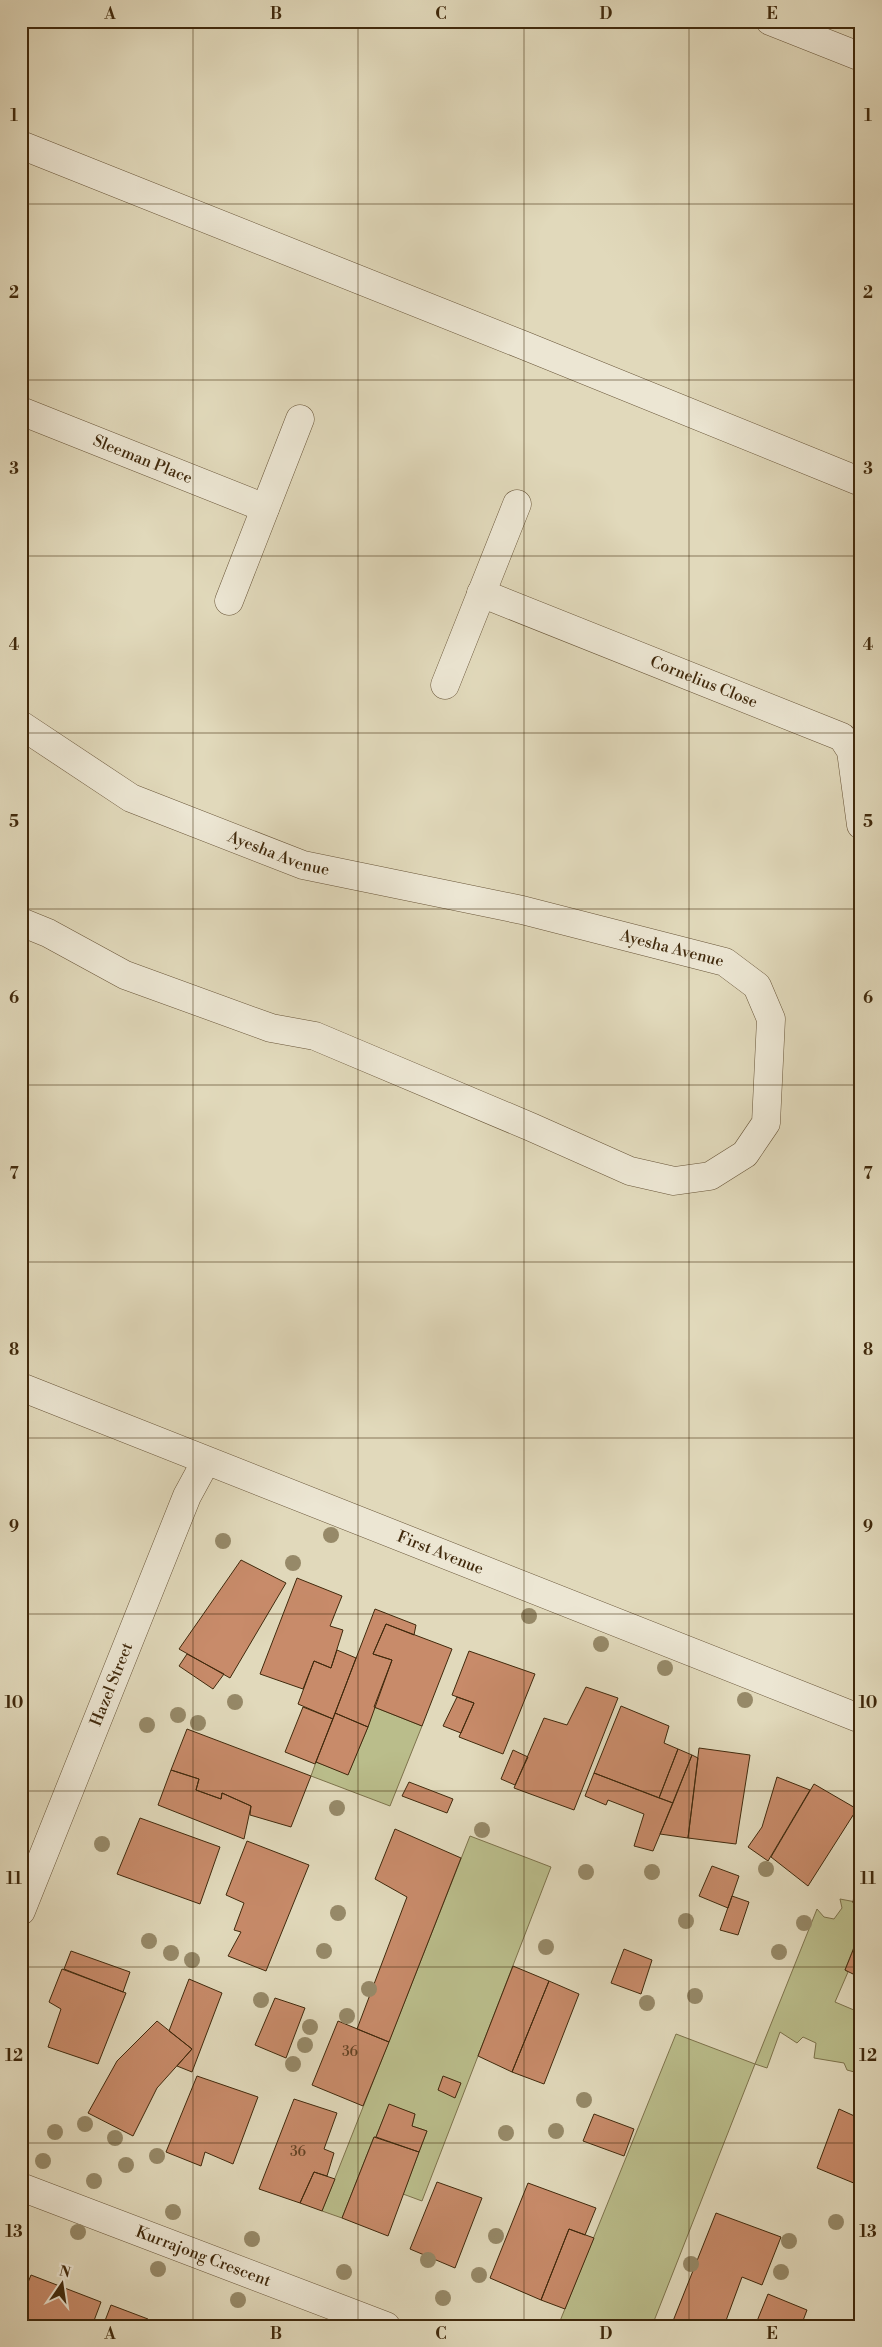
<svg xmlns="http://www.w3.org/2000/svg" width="882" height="2347" font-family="'Libre Bodoni',serif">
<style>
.green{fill:#babd8b;stroke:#7d734c}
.building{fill:#c88b6a;stroke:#40290c}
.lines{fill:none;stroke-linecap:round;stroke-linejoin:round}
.street-casing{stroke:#685538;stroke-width:29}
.street{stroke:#ece6d3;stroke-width:28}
.tree{fill:#968968}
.grid{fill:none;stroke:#40290c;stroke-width:1;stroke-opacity:0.55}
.labels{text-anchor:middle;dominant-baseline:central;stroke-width:5;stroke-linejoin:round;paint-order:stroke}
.number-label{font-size:14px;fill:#624224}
.street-label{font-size:16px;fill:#40290c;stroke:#ece6d3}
.neatline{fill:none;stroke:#40290c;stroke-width:2}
.grid-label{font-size:16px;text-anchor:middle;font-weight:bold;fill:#40290c}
</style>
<rect width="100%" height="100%" fill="#e1d9bb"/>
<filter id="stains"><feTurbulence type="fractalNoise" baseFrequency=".004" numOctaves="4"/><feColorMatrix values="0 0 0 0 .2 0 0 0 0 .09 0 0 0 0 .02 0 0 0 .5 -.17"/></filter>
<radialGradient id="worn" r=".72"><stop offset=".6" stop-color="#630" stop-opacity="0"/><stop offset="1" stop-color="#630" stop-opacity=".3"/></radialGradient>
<path class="green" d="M374,1707l48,19 -32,80 -79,-30 5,-14 32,12 20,-47z
M470,1836l81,31 -129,334 -19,-7 24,-63 -15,-5 3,-12 -26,-9 -13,32h-2l-32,81 -20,-7z
M840,1899l21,4v26l-16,41 3,2 -13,30 26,11v58l-3,2 -11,-3 -3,-7 -30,-5 2,-15 -13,-6 -6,6 -17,-11 -13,36 -12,-4 -103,262h-94l118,-292 79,30 62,-155 7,8 10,2 8,-11z"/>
<path class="building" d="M241,1560l45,23 -56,95 -51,-29z
M297,1578l45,18 -12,30 13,4 -12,38 -17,-7 -11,28 -43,-15z
M375,1609l41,16 -2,10 -28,-11 -13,30 19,6 -24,67 -33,-14z
M386,1624l66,25 -30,77 -48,-19 18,-47 -19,-6z
M337,1650l19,8 -23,61 -35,-15 16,-43 17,7z
M469,1651l66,23 -32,80 -44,-17 15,-34 -22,-8z
M187,1654l37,20 -11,15 -34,-23z
M586,1687l32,11 -44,112 -60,-22 30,-70 23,7z
M457,1697l17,6 -13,30 -18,-7z
M621,1706l48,20 -5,17 14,6 -19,49 -65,-25z
M303,1707l30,12 -18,45 -30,-12z
M335,1713l33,14 -20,48 -32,-13z
M187,1729l124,47 -20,51 -41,-12 1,-9 -29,-13 -1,6 -25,-9 3,-11 -28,-9z
M699,1748l51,7 -14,89 -48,-6z
M678,1749l14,6 -19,48 -14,-5z
M513,1750l15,7 -13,28 -14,-6z
M692,1755l6,3 -10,80 -28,-4z
M171,1770l28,9 -3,11 25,9 1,-6 29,13 -7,33 -86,-34z
M594,1773l79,30 -20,48 -19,-5 10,-32 -36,-14 -2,5 -21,-9z
M777,1777l33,13 -42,71 -20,-14 14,-20z
M409,1782l44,17 -6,14 -45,-17z
M814,1784l43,25 -49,77 -37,-29z
M140,1818l80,29 -20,57 -83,-30z
M395,1829l66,29 -72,184 -32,-13 50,-132 -32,-18z
M861,1837v66h-8z
M247,1841l62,24 -43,106 -38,-15 13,-24 -7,-2 10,-27 -18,-8z
M712,1866l27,10 -11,32 -29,-12z
M732,1896l17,6 -11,33 -18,-5z
M860,1933h1v45l-16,-8z
M624,1949l28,11 -11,34 -30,-11z
M71,1951l59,21 -7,20 -59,-23z
M513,1966l36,15 -37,91 -34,-16z
M62,1969l64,24 -28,71 -50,-17 13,-38 -12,-7z
M189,1979l33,14 -30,79 -15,-6 15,-17 -23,-18z
M549,1981l30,13 -35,90 -32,-12z
M275,1998l30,10 -19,50 -31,-13z
M157,2021l35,28 -35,39 -24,48 -45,-23 29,-52z
M338,2021l51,21 -26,64 -51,-21z
M197,2076l61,21 -25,67 -28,-12 -4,14 -35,-14z
M443,2076l18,7 -6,15 -17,-8z
M294,2099l43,14 -13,36 10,4 -7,23 -13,-4 -14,31 -41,-14z
M389,2104l26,10 -3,12 15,5 -8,21 -43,-15z
M839,2109l22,10v67l-44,-18z
M594,2114l40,15 -10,27 -41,-15z
M374,2137l45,15 -31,84 -46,-18z
M314,2172l21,7 -13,32 -22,-8z
M437,2182l45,16 -27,70 -45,-19z
M528,2183l68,25 -11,27 -16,-6 -28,71 -51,-22z
M716,2213l65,24 -19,48 -20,-8 -18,49h-53z
M569,2229l25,9 -29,71 -24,-9z
M31,2275l70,27 -9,24h-71v-26z
M768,2294l39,16 -6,16h-46z
M111,2305l37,14 -2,7h-43z"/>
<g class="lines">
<defs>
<g id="street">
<path d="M770,21l91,36"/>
<path d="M21,145l502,200 338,137"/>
<path id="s1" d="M21,411l244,97"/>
<path id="s2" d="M481,593l361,144 9,14 10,74"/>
<path d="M229,601l71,-182"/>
<path d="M445,685l72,-181"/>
<path id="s3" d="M21,725l110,73 172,67 219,45 203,52 32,24 14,33 -5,104 -21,31 -35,22 -36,5 -44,-10 -99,-44 -216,-91 -44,-8 -146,-53 -77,-42 -27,-11"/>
<path id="s4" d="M21,1387l840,332"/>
<path id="s5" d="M21,1911l166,-415 19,-35"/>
<path id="s6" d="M21,2187l365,139"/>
</g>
</defs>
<use href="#street" class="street-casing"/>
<use href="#street" class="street"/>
</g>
<g class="tree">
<circle cx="331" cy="1535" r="8"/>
<circle cx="223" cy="1541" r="8"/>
<circle cx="293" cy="1563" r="8"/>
<circle cx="529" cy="1616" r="8"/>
<circle cx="601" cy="1644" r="8"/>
<circle cx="665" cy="1668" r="8"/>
<circle cx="745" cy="1700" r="8"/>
<circle cx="235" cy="1702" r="8"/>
<circle cx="178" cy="1715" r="8"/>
<circle cx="198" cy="1723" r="8"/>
<circle cx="147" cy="1725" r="8"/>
<circle cx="337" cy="1808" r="8"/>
<circle cx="482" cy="1830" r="8"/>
<circle cx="102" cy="1844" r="8"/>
<circle cx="766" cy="1869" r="8"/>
<circle cx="586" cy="1872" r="8"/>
<circle cx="652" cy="1872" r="8"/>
<circle cx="338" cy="1913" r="8"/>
<circle cx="686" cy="1921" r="8"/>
<circle cx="804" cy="1923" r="8"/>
<circle cx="149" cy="1941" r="8"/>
<circle cx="546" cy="1947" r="8"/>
<circle cx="324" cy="1951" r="8"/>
<circle cx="779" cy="1952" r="8"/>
<circle cx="171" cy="1953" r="8"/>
<circle cx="192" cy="1960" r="8"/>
<circle cx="369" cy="1989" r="8"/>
<circle cx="695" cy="1996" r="8"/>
<circle cx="261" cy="2000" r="8"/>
<circle cx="647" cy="2003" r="8"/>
<circle cx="347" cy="2016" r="8"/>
<circle cx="310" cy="2027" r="8"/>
<circle cx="305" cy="2045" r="8"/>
<circle cx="293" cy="2064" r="8"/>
<circle cx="584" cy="2100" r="8"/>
<circle cx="85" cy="2124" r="8"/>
<circle cx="556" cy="2131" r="8"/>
<circle cx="55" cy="2132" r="8"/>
<circle cx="506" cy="2133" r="8"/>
<circle cx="115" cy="2138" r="8"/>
<circle cx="157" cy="2156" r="8"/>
<circle cx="43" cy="2161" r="8"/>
<circle cx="126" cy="2165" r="8"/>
<circle cx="94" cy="2181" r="8"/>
<circle cx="173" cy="2212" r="8"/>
<circle cx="836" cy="2222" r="8"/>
<circle cx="78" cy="2232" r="8"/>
<circle cx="496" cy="2236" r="8"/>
<circle cx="252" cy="2239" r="8"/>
<circle cx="789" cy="2241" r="8"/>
<circle cx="428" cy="2260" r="8"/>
<circle cx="691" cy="2264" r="8"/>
<circle cx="158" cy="2269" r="8"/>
<circle cx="344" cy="2272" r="8"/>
<circle cx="781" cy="2272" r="8"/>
<circle cx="479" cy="2275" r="8"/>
<circle cx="443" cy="2298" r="8"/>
<circle cx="238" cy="2300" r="8"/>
</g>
<path class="grid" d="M193,21v2305M358,21v2305M524,21v2305M689,21v2305M21,204h840M21,380h840M21,556h840M21,733h840M21,909h840M21,1085h840M21,1262h840M21,1438h840M21,1614h840M21,1791h840M21,1967h840M21,2143h840"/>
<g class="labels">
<g class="number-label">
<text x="350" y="2052">36</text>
<text x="298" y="2152">36</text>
</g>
<g class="street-label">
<text stroke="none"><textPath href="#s1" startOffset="131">Sleeman Place</textPath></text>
<text stroke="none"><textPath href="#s2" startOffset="240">Cornelius Close</textPath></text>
<text stroke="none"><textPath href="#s3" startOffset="290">Ayesha Avenue</textPath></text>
<text stroke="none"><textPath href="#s3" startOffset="695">Ayesha Avenue</textPath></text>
<text stroke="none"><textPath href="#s4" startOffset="451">First Avenue</textPath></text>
<text stroke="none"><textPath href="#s5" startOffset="244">Hazel Street</textPath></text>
<text stroke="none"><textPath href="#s6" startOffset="195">Kurrajong Crescent</textPath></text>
</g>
</g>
<rect width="882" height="2347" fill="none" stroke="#e1d9bb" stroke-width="55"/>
<g transform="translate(62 2284) rotate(13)" stroke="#ece6d3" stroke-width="4" paint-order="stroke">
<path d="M0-4L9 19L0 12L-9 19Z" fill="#40290c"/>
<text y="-8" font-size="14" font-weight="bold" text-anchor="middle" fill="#40290c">N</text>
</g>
<rect x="28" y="28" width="826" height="2292" class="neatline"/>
<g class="grid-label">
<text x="110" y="19">A</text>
<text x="276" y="19">B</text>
<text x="441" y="19">C</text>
<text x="606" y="19">D</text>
<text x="772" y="19">E</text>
<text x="14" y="121">1</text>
<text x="868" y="121">1</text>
<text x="14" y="298">2</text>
<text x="868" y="298">2</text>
<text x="14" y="474">3</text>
<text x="868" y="474">3</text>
<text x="14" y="650">4</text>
<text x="868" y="650">4</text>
<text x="14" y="827">5</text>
<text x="868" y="827">5</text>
<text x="14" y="1003">6</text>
<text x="868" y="1003">6</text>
<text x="14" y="1179">7</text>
<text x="868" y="1179">7</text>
<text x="14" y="1355">8</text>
<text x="868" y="1355">8</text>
<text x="14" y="1532">9</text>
<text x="868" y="1532">9</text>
<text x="14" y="1708">10</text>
<text x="868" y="1708">10</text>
<text x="14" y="1884">11</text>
<text x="868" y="1884">11</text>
<text x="14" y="2061">12</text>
<text x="868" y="2061">12</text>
<text x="14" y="2237">13</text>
<text x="868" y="2237">13</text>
<text x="110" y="2339">A</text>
<text x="276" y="2339">B</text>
<text x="441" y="2339">C</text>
<text x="606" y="2339">D</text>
<text x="772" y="2339">E</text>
</g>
<rect width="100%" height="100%" filter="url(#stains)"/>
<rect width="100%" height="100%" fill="url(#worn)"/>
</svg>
